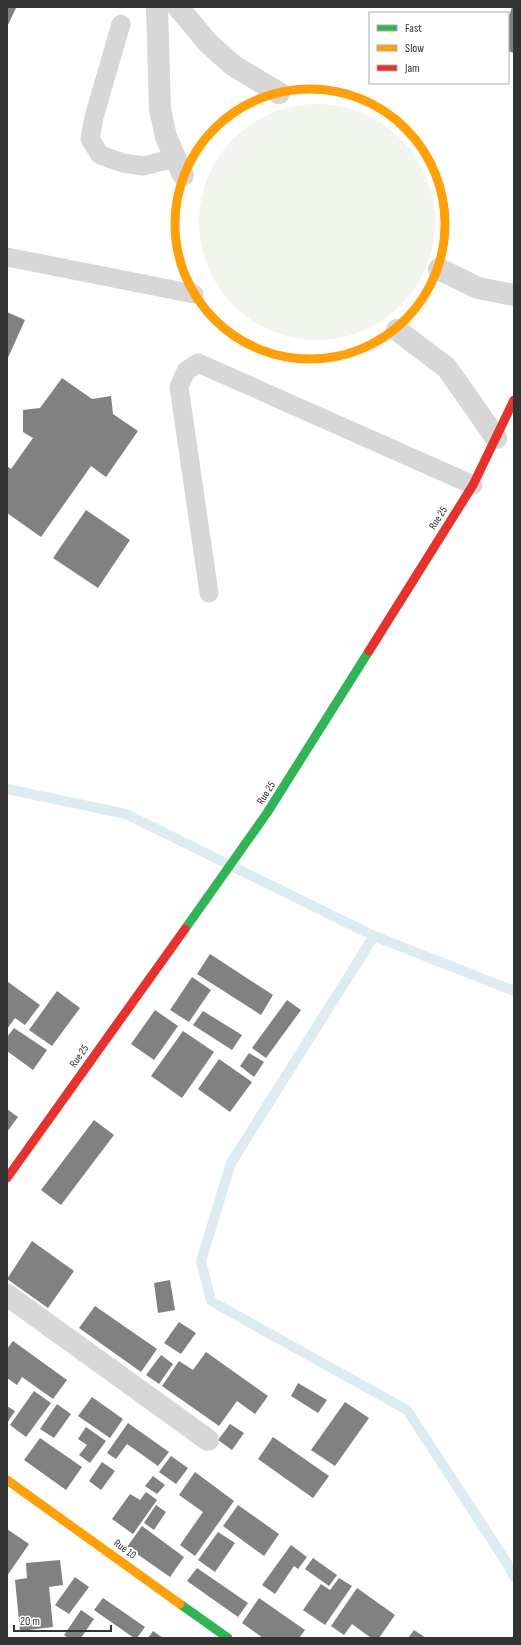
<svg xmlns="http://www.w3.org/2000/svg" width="521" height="1645" font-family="'Sofia Sans Condensed',sans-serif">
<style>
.green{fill:#f1f5ed}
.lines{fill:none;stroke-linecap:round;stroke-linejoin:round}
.stream{stroke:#ddebf3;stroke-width:10}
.building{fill:#818181}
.lane{stroke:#d7d7d7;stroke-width:19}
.street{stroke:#d7d7d7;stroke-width:22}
.fast{stroke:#30b455;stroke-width:9}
.slow{stroke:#ff9f0a;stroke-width:9}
.jam{stroke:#e5322d;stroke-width:9}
.labels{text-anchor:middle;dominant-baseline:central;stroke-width:4;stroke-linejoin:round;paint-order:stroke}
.street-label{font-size:11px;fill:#333;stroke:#fff}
</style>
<rect width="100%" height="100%" fill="#fff"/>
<path class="green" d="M199 222a118 118 0 1 1 236 0a118 118 0 1 1-236 0Z"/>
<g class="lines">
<path class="stream" d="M7,789l119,25 248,122 140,55
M374,936l-143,227 -30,98 10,40 196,109 100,153 7,14"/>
</g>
<path class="building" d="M7,7l9,1 -9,19z
M512,7h2v46l-6,-2v-32z
M7,312l18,8 -18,40z
M62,378l30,21 19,-3 2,18 25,17 -32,46 -15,-11 -50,71 -34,-24v-47l4,3 22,-31 -10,-6v-22l17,-2z
M86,510l44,30 -32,48 -45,-30z
M210,954l63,41 -12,20 -64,-41z
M192,977l19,13 -22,32 -19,-12z
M8,982l32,23 -15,20 -10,-7 -8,11z
M57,991l23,17 -28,38 -23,-16z
M287,1000l14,10 -35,48 -14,-10z
M155,1010l23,16 -24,34 -23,-16z
M203,1011l39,24 -10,15 -39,-25z
M14,1028l33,22 -14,20 -26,-19v-14z
M183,1031l31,21 -32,46 -31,-22z
M249,1053l15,9 -10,15 -14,-11z
M219,1059l33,23 -22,30 -32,-23z
M7,1109l11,8 -11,15z
M94,1120l20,15 -53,70 -20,-15z
M32,1241l42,30 -26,37 -41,-29z
M170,1280l5,30 -17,3 -4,-30z
M95,1306l62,43 -16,23 -62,-44z
M179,1322l17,11 -15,21 -17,-11z
M13,1341l54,39 -14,19 -31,-22 -5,8 -10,-7v-29z
M206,1352l62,44 -13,18 -18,-13 -18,25 -57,-40 17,-25 14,9z
M161,1355l12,9 -14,20 -13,-9z
M298,1383l29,17 -9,13 -27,-17z
M34,1391l17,12 -25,34 -16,-12z
M92,1397l31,22 -13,19 -32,-22z
M345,1402l24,16 -34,48 -24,-16z
M57,1404l14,10 -17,24 -14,-9z
M7,1406l8,5 -8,12z
M128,1423l41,29 -11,14 -31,-22 -11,15 -9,-6z
M230,1424l14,9 -12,17 -14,-10z
M86,1427l20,14 -16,22 -11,-8 8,-10 -9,-6z
M273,1437l56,39 -16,22 -55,-39z
M40,1438l42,29 -16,23 -42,-30z
M171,1456l17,12 -12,16 -17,-12z
M102,1462l13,9 -14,19 -12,-9z
M195,1472l39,29 -39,55 -15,-11 23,-33 -24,-17z
M153,1476l12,9 -8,9 -12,-8z
M146,1492l11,8 -24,34 -21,-15 18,-25 10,6z
M156,1505l10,7 -12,18 -10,-7z
M238,1505l41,29 -15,22 -41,-30z
M142,1526l42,31 -14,20 -43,-30z
M7,1529l22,15 -22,32z
M218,1532l17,11 -20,29 -17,-12z
M291,1545l16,12 -9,12 -4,-3 -19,28 -13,-9z
M313,1558l24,17 -8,11 -24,-17z
M60,1560l3,25 -14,2 4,40 -33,4 -5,-51 12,-2 -1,-15z
M197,1568l51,35 -10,14 -51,-36z
M75,1577l14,10 -20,27 -14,-9z
M339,1578l13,8 -27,39 -22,-15 18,-26 9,6z
M357,1588l38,27 -16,23h-8l-19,-14 -8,11 -13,-9z
M103,1598l42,29 -8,11h-3l-40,-28z
M259,1598l46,32 -6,8h-36l-21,-15z
M81,1610l13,9 -13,19h-13l-4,-3z
M414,1630l12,8h-18z
M153,1631l10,7h-15z"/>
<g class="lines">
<path class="lane" d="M121,24l-27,93 -4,22 10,16 23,8 20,3 33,-8
M7,257l187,37
M209,593l-30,-206 7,-16 12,-8 275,122"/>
<path class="street" d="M157,7l3,102 6,28 17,38
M178,7l30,36 26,23 45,27
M439,269l39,19 36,7
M397,330l50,38 49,70
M7,1295l201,145"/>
<path class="fast" d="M185,929l82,-116 102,-162
M180,1604l48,34"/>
<path class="slow" d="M175 224a135 135 0 1 1 270 0a135 135 0 1 1-270 0Z
M7,1480l173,124"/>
<path class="jam" d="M369,651l104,-166 41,-85
M7,1178l178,-249"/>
</g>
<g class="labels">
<g class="street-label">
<text transform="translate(438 518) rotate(-58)">Rue 25</text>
<text transform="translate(266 793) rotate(-58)">Rue 25</text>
<text transform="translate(79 1056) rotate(-55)">Rue 25</text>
<text transform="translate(125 1549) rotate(36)">Rue 10</text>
</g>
</g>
<rect width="521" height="1645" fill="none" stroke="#333333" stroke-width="16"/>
<rect x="369" y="12" width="140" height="72" fill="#ffffff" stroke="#adadad"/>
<rect x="377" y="25" width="20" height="6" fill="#30b455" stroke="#adadad"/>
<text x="405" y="32" font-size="12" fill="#333333">Fast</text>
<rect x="377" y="45" width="20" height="6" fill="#ff9f0a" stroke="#adadad"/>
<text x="405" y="52" font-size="12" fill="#333333">Slow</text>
<rect x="377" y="65" width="20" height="6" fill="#e5322d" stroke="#adadad"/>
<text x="405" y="72" font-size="12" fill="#333333">Jam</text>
<path d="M14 1625v6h97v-6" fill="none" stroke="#333333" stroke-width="2"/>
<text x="20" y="1625" font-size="12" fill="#333333" stroke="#ffffff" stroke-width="3" paint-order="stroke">20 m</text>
</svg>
